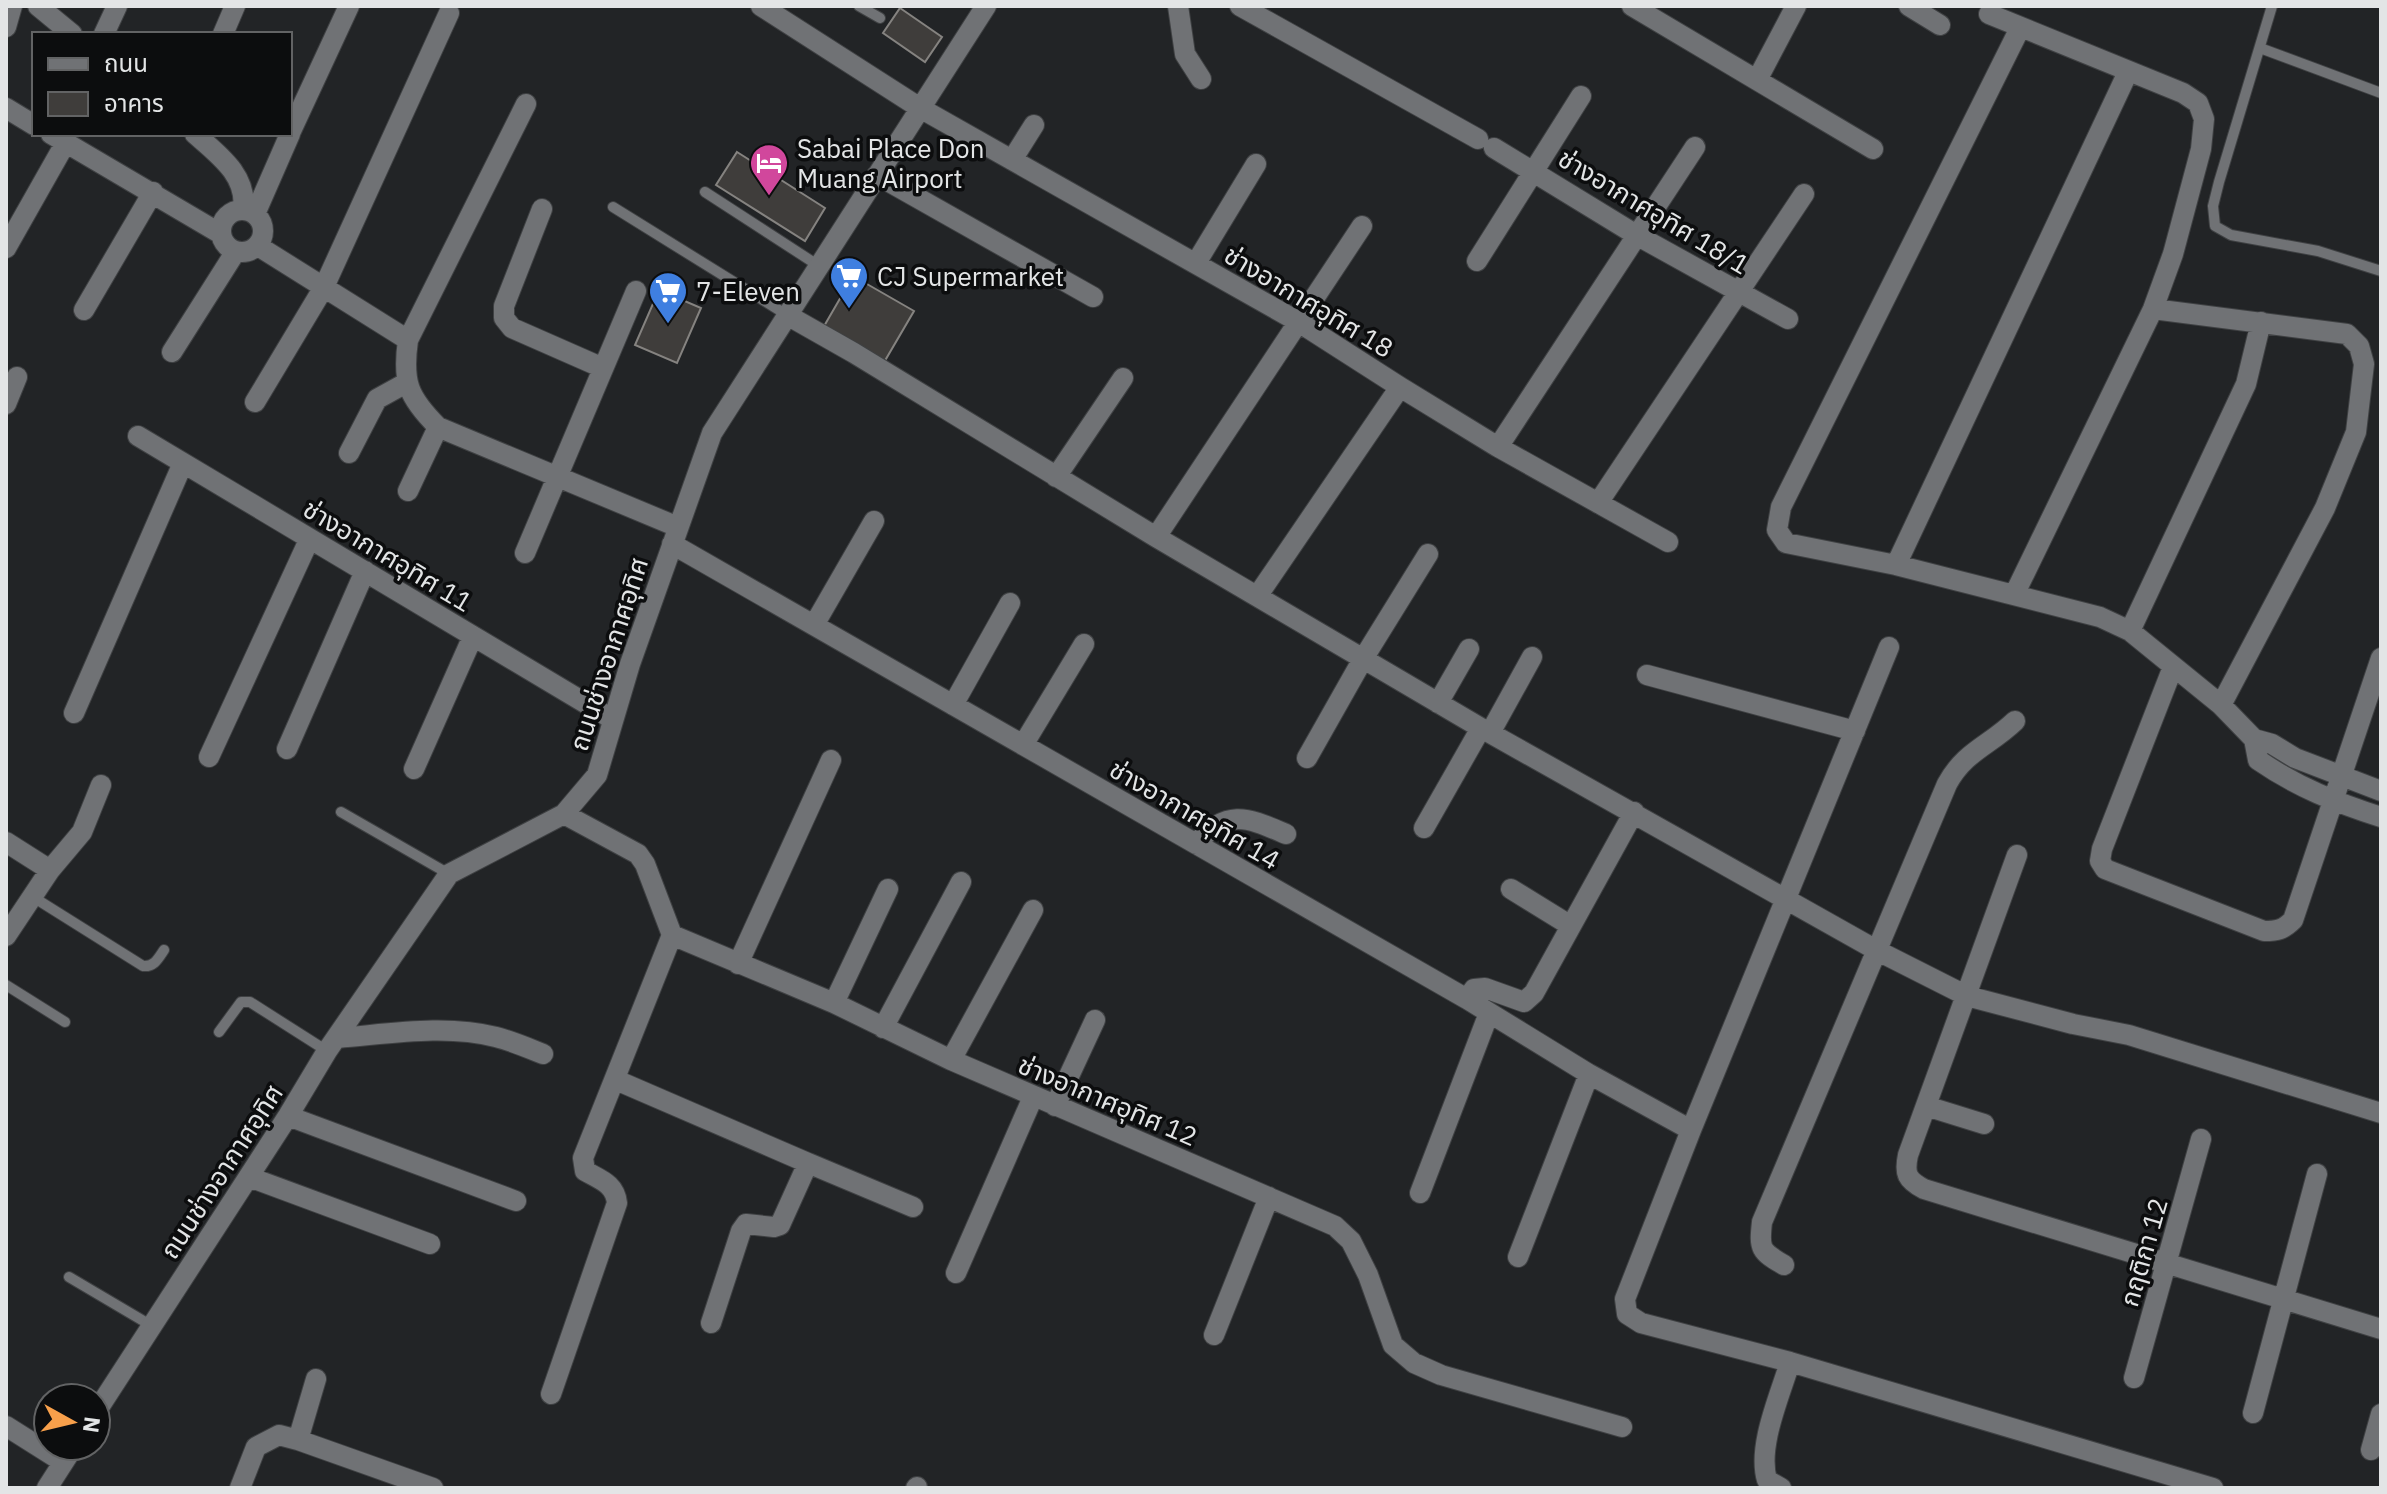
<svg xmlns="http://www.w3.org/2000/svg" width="2387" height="1494" font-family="'IBM Plex Sans','Noto Sans Thai',sans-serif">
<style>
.building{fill:#3f3d3b;stroke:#858380;stroke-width:2}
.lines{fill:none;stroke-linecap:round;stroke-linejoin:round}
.service-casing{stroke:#3f4143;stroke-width:12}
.minor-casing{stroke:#3f4143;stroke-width:22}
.service{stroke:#707275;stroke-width:10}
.minor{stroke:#707275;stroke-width:20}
.labels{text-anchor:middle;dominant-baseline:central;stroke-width:7;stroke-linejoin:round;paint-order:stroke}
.poi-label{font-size:26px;fill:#e3e5e6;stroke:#0c0d0e;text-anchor:start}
.street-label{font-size:26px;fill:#e3e5e6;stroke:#0c0d0e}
</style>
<rect width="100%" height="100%" fill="#222426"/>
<path class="building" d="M900,8l42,29 -17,25 -42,-29z
M737,152l88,56 -20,33 -89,-56z
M853,276l61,35 -31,53 -60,-36z
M659,290l42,18 -24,55 -42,-18z"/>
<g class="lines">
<defs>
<path id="service" d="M859,6l21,12
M2272,6l-53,176 -6,24 2,20 16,9 87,16 63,20
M2260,48l121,45
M705,192l114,74
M613,207l174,108
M341,812l108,62
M33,897l110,69c11,1 15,-7 21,-16
M6,985l59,37
M219,1032l22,-30h9l77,49
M69,1277l83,49"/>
<path id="minor" d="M38,6l34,28
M761,6l159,102 377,213 103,66 98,60 170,95
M1178,6l7,48 16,25
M1240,6l238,133
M1632,6l241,143
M1909,6l31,19
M1989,14l194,79 15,10 6,16 -3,30 -28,105 -20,55 -138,284
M6,27l6,-21
M2020,28l-239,479 -4,23 9,13 110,22 204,52 30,14 91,74 33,34 18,5 23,14 86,33
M104,34l13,-28
M223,34l12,-28
M1757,80l39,-74
M6,108l28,17
M290,133l59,-127
M51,134l170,100
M195,134c24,21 53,42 48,76
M1494,148l144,88 150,83
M1012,160l22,-35
M877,175l216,122
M542,209l-38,97v12l8,10 91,40
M221 231a21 21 0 1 1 42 0a21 21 0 1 1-42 0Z
M255,214l35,-80
M258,246l150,94
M6,248l60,-106
M1477,261l104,-165
M1196,263l60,-99
M2153,309l194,25 12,12 5,18 -8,68 -31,76 -104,197
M84,310l69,-118
M787,315l67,38 302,184 325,191 397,223 89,45 106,28 56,11 252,78
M172,352l64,-101
M255,402l69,-115 125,-274
M6,404l11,-27
M438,427c-30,-30 -36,-45 -30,-87l118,-236
M138,436l474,283
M1498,447l197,-300
M349,453l28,-54 29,-16
M1056,477l67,-99
M408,491l30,-64 240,100
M1598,503l206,-309
M1156,537l206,-311
M672,544l795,455 122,75 102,56
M525,553l111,-262
M1896,565l232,-493
M1258,595l142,-208
M814,625l60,-104
M2130,631l116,-247 15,-62
M1889,647l-198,483 -66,169 2,15 14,9 149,39 423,126
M2173,667l-71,182 -2,12 5,8 159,62c13,0 19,-1 29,-11l88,-262
M1647,675l208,56
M1438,703l31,-54
M953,705l57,-102
M74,713l109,-250
M1490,733l42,-76
M2254,739l4,21c39,27 79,43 123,57
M1023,745l61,-101
M287,749l78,-178
M209,757l100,-217
M1307,758l56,-99 65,-105
M414,769l59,-133
M564,814l74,40 7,10 27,71 162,68 117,57 384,166 16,15 17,34 25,70 21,18 27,12 181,52
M1424,828l57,-100
M6,842l44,28
M1196,844c32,-36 50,-27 90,-10
M2017,855l-109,300c-4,19 -1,25 16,34l457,140
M1511,889l60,37
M6,936l44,-66 32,-38 19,-47
M738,964l93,-204
M1467,999l7,-10 11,-1 39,14 10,-9 100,-181
M834,1003l54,-114
M883,1028l78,-146
M338,1038c51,-4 107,-14 158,-1 16,4 32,11 47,17
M951,1060l82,-150
M616,1080l192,83 -28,62 -6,2 -28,-3 -5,7 -30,92
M1055,1106l40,-86
M1926,1106l58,18
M288,1116l228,85
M808,1163l105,44
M249,1177l181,67
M1420,1193l69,-180
M1518,1257l71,-183
M1784,1265c-24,-14 -25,-16 -22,-43l185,-438c18,-33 42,-38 68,-63
M956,1273l77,-176
M1214,1335l55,-138
M2134,1378l67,-239
M551,1394l66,-191c-2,-19 -16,-23 -32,-32l-2,-13 89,-223
M96,1412l192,-296 39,-65 122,-177 115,-60 33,-39 33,-111 82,-231 274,-427
M2253,1413l64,-239
M6,1426l57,36
M298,1440l18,-61
M2371,1450l10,-36
M47,1488l27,-42
M240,1488l16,-41 23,-12 19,5 135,48
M916,1488l1,-1
M1781,1488l-14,-8c-10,-34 13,-84 23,-118"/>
</defs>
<use href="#service" class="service-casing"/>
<use href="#minor" class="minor-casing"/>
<use href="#service" class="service"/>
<use href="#minor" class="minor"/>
</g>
<defs>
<symbol id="hotel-pin" viewBox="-11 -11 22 30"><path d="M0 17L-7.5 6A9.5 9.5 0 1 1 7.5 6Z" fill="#d1479c" stroke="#0c0d0e"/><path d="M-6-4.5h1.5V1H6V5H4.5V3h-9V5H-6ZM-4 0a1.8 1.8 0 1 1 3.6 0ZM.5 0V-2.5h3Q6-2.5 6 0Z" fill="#fff"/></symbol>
<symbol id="supermarket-pin" viewBox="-11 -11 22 30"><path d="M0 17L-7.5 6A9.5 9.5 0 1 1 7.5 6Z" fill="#3f7fe0" stroke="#0c0d0e"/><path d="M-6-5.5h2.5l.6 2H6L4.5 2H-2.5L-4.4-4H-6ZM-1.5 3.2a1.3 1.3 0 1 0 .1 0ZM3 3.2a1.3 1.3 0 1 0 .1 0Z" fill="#fff"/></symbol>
</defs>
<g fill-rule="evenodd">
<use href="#hotel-pin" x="747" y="141" width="44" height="60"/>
<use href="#supermarket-pin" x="827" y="254" width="44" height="60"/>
<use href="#supermarket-pin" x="646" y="269" width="44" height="60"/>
</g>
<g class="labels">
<g class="poi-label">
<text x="797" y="148">Sabai Place Don<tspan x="797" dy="30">Muang Airport</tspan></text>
<text x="877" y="276">CJ Supermarket</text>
<text x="696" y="291">7-Eleven</text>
</g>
<g class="street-label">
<text transform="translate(1654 211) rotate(31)">ช่างอากาศอุทิศ 18/1</text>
<text transform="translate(1309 301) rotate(31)">ช่างอากาศอุทิศ 18</text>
<text transform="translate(388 555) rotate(31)">ช่างอากาศอุทิศ 11</text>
<text transform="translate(608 654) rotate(-72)">ถนนช่างอากาศอุทิศ</text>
<text transform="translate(1195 814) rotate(30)">ช่างอากาศอุทิศ 14</text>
<text transform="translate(1108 1100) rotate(23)">ช่างอากาศอุทิศ 12</text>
<text transform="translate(221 1171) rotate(-57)">ถนนช่างอากาศอุทิศ</text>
<text transform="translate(2143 1252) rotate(-74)">กฤติกา 12</text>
</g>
</g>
<rect width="2387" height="1494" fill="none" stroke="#e3e5e6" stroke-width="16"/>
<rect x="32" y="32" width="260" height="104" fill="#0c0d0e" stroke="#626364" stroke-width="2"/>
<rect x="48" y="58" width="40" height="12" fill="#707275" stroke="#626364" stroke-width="2"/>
<text x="104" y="72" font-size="24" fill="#e3e5e6">ถนน</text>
<rect x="48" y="92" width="40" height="24" fill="#3f3d3b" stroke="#626364" stroke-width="2"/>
<text x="104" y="112" font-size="24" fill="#e3e5e6">อาคาร</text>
<g transform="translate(72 1422) rotate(98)"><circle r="38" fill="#0c0d0e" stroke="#626364" stroke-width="2"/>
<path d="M0-6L14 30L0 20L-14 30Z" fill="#f8a04b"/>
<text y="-12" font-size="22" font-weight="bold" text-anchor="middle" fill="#e3e5e6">N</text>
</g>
</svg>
